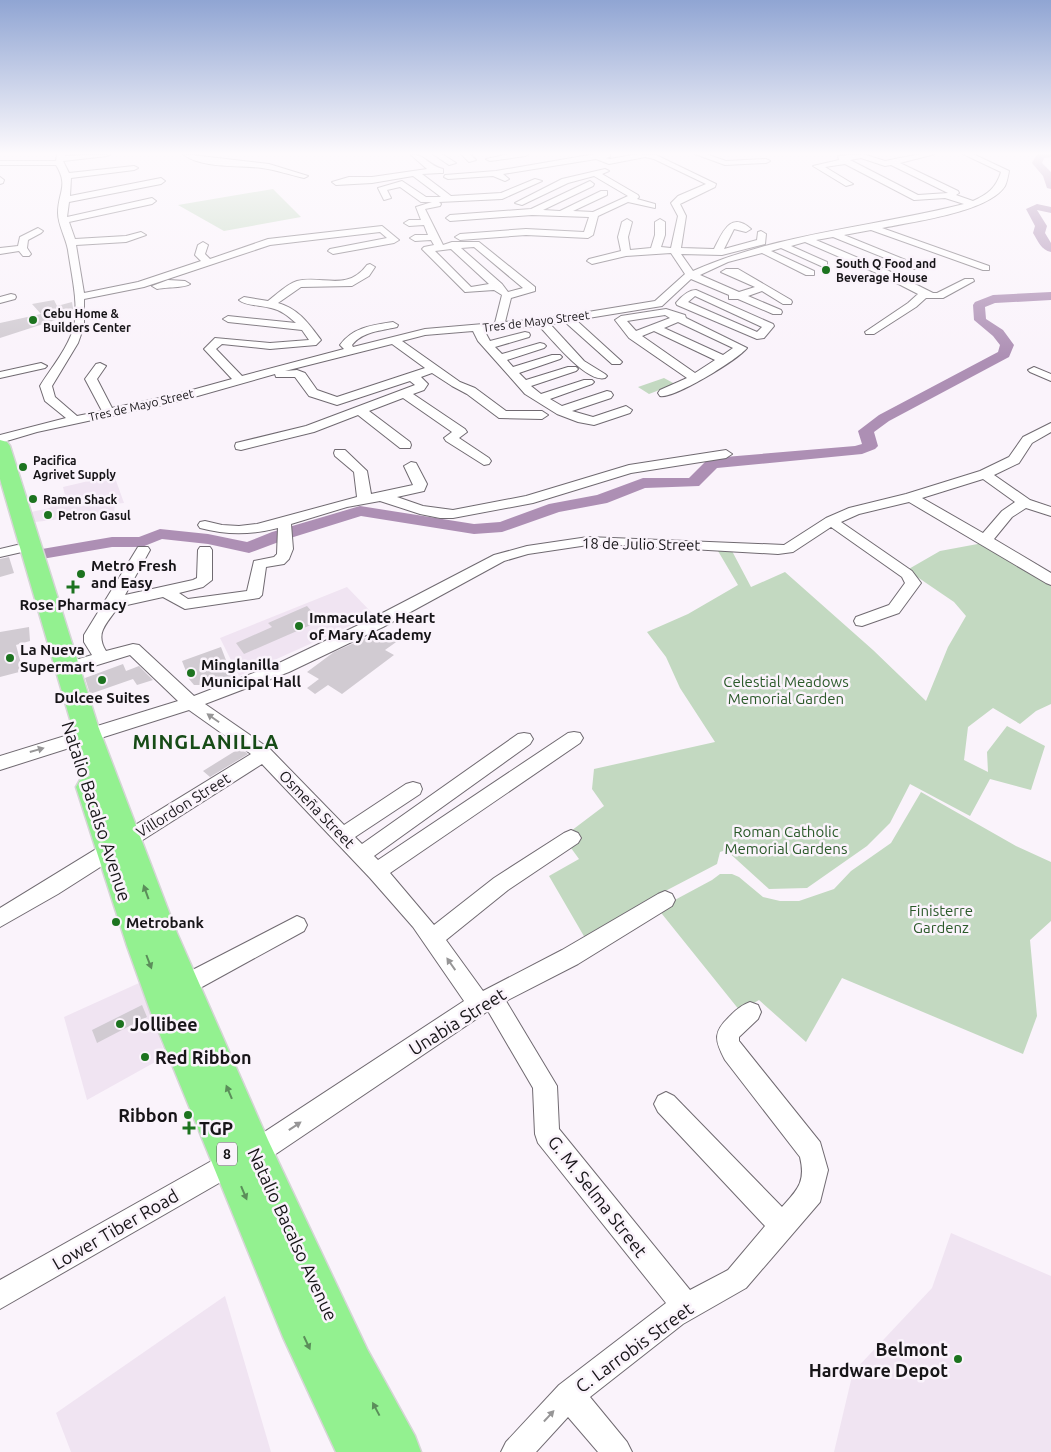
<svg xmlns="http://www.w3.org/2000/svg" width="1051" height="1452" font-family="Ubuntu,sans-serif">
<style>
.built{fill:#f0e4f2}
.green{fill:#c3d9c1}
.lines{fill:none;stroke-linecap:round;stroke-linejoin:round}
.river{fill:#ad8fb4;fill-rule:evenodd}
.building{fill:#d1cbd2}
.minor-casing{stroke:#706a71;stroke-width:2}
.highway-casing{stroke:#d5d5d5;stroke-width:3}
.minor{fill:#fff;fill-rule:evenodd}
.highway{fill:#93f190;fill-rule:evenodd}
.oneway{fill:#979697}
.oneway2{fill:#5b8e5a}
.poi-dot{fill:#1c731f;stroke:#faf3fb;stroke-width:2}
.labels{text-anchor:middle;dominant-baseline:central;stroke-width:5;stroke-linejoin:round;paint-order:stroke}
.far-poi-label{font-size:12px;font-weight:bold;fill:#171518;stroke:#faf3fb;text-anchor:start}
.far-street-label{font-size:12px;fill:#171518;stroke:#faf3fb}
.shield{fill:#faf3fb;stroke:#5b585c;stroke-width:1}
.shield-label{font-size:14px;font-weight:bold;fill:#171518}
.street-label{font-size:15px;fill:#171518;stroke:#faf3fb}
.poi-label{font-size:15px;font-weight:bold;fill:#171518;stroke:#faf3fb;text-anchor:start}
.park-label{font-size:15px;fill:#2b5a2a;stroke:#faf3fb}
.near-street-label{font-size:18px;fill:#171518;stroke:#faf3fb}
.near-poi-label{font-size:18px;font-weight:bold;fill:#171518;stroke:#faf3fb;text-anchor:start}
.district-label{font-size:20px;font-weight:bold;letter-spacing:1px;fill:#174c17;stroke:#faf3fb}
</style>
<rect width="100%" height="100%" fill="#faf3fb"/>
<path class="built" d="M114,475l10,28 -9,1 -1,9 -79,9 -4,-10 19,-4 -2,-8 17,-5 -2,-8z
M347,587l27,28 -135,61 -19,-38z
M139,983l27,73 -79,44 -23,-83z
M951,1233l100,43v176h-217l19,-80 79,-84z
M225,1296l46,156h-200l-15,-39z"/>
<path class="green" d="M273,189l28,28 -77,14 -46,-26z
M664,378l11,6 -26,10 -11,-7z
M983,543l68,41v120l-15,7 -16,13 -27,-16 -25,19 -4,33 24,12 -1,-20 20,-26 38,20 -14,44 -41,-11 -20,37 -60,-32 -20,39 -23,23 -60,42 -38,1 -43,-39 -6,2 -3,12 -65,34 -67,40 -36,-62 30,-17 -16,-22 41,-31 -12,-17 2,-20 121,-27 -35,-54 -14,-31 -19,-25 41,-18 50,-29 -20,-34h14l19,36 34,-15 88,78 53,51 22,-54 18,-31 -12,-14 -47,-32 33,-19z
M921,792l95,54 35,16v59l-21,19 7,76 -14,38 -181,-76 -36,64 -47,-42 -19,11 -82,-102 54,-29 8,-6h12l7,3 24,20 17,4h19l35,-12 17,-18 40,-28z"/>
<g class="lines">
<path class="river" d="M1037,154h14v3l-7,1 -2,5 9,9v17l-4,-1 -4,-12 -11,-13z
M1037,204l14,3v6l-14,-3 10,16 -2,7 6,10v9c-10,-2 -13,-11 -18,-19l2,-7 -9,-17z
M1051,292v8l-56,3 -10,4 1,12 17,11 11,15 -5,12 -120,64 -15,11 4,14 -3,3 -13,5 -145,14 -18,18 -54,2 -38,15 -48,9 -57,20 -28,2 -113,-18 -77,24 -35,13 -41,-9 -46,-5 -20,8h-30l-70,12 -6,-1 -3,-4 3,-4 6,-1 70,-12h27l21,-8 48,5 39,8 25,-10 88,-26 114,18 26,-2 49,-18 48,-9 46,-17h46l18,-18 6,-2 142,-12 7,-2 -4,-13 21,-16 119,-63 2,-7 -7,-9 -19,-16 -1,-15 2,-3 18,-7z"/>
</g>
<path class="building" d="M54,300l3,6 15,-4 2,12 -74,24v-15l41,-9 -9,-10z
M9,557l5,16 -14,4v-18z
M307,606l13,15 -76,33 -8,-11 36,-16 -4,-4z
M29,627l1,14 -14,4 7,26 -23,6v-45z
M381,630l18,10 -14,10 9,5 -52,39 -14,-9 -13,9 -8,-6 12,-9 -12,-7 27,-20 31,-14 3,1z
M221,647l11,29 -27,9h-11l-5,-6 -7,-18z
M123,664l3,7 13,-5 14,14 -16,5 -4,-6 -43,15 -5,-16z
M240,748l8,6 -38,23 -7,-6z
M142,1005l5,12 -50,26 -5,-13z"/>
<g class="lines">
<defs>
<path id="minor" d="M57,154h8v2l46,-2 -4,2 -44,5 6,12 65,-7 4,2 -4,2 -63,8 -1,18 91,-18 4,3 -4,3 -92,18 -2,15 85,-19 4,3 -4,3 -83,18 6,17 51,-3 15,-4 5,3 -20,7 -50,3 8,48 54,-11 63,-21 -6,-6 3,-10 5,-3 5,3 -3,9 5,5 58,-20 114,-13 17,14 -5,3 -61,11 -5,-3 2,-2 57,-11 -7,-6 -110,13 -126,42 -60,12v27l-6,17 -26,43 3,11 22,19 25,-5 -17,-32 11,-15 4,-1 6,3 -9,13 15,29 62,-13 58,-16 -28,-30 11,-11 55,5 39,-3 -7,-10 -74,-8 -5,-3 5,-3 68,7c-8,-7 -15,-13 -25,-15 -10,-3 -25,-2 -32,-8l5,-3 24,4c8,-6 19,-17 29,-20 26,-6 50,11 70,-16l3,-1 5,3 -6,9 -17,10 -51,1 -23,16c21,6 31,21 43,37l-5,5 -46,4 -48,-5 -6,5 26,27 102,-27 -4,-4c13,-18 33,-20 53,-23l5,3 -1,2c-16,4 -34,4 -45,18l1,2 72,-18 70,-6 7,-28 -8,-5 -29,2 -43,-43 2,-2 10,-2 -3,-5 -16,1 -5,-3 5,-3h13l-4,-10 -15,1 -5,-3 5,-3h12l-5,-13 16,-5h-11l-21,-15 -13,3 4,8 -7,2 -6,-12 24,-7 24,16h15l-28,-21 -41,7 -36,2 -4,-3 17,-5h23l55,-8 -17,-15c15,0 19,12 33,15v4h-3l-18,1 29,22 50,-3 34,-14 7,2 -40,18 -63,3 2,2 -1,2 -15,3 18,36 9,-3h27l56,45v4l-24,7 -6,24 40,-3 110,-18 30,-27 -14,-21 -45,3 -34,8 -5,-3 2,-2 32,-8 -3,-14 4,-15 5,-3 5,3 -4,15 2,13 21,-2 4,-13v-13l5,-3 5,3v13l-4,12 10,1 7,-32 -7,-13 7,-7 28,-12 -52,-25 -9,-2 -36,7 -13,-5 -93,15 6,5 -4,2 -12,-5 -45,3 -4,-2 1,-2 51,-4 99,-17h15v3l-4,1 4,1 28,-5 18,1 60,29 -1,3 -35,17 6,12 -5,32 33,1c8,-15 16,-39 37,-20l-5,3 -12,-3 -10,20 33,-9 1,-8 3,-1 5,3 -1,10 -43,11 -41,-1 12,17c85,-38 181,-44 271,-67l-19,-6 -31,2 -69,-36 -20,3 28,17 -7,2 -33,-20 26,-6 -1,-4 25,-2 22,7 35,-7h15l-35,9 58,28 1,2 -3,2 17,6c15,-7 23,-13 28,-29l-38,-18h10l36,17c-1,5 -2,11 -4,15 -16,26 -93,36 -123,42l107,38v4h-6l-112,-40 -27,5 74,30v4h-6l-79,-32 -17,3 73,31 44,22h4l28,-14h8l1,2 -31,17h-17l-10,9 -42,27h-8l-1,-2 43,-29 10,-9 -37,-19 -76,-33 -14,4 36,16v4h-6l-40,-18 -10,3 43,20v4h-8l-44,-22 -34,9 -28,13 39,17 16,-5 -34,-15 5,-3h12l53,31 1,2 -1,2h-8l-21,-13 -14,5 33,14 1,2 -1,2h-8l-35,-15h-9v-4l-38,-16 -29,27 -86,14 44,40 2,2 -2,2h-8l-47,-42 -15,2 34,37 21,13 2,2 -2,2c-19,5 -53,-39 -66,-52l-55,4 6,11 35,-9 4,1 1,2 -1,2 -34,10 7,7 38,-11 4,1 2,2 -2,2 -37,12 6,7 39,-12h8l2,2 -2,2 -41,14 7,7 42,-13h8l2,2 -2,2 -45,15 10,8 43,-14h8l2,2 -2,2 -42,15 12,7 45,-15 4,1 2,3 -2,3 -39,13 21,6 33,-11 6,4 -2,3 -36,12 -16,-3 -21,-8 -32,-20 -47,-53 -5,-10 -48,4 -23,6 58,41 15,6 31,23h36l6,4 -6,4 -43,-1 -32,-24 -15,-8 -20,-13 -11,4 7,7 -4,6 -11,4 52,35 2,3 -8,6 30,20 2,3 -2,3 -5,1 -38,-24 -2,-3 8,-6 -49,-34 -34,13 41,31 1,3 -1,3h-10l-42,-33 -44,17 -73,18 -5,-1 -1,-3 1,-3 70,-17 109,-41 -5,-4 -73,24 -28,-9 -14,-19h-19l-1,-3 -95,27 -143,31 -37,11v-8l66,-17 -21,-17 -5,-15c11,-18 29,-39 34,-60 5,-22 -3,-54 -6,-76 -2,-12 -10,-25 -10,-37 0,-21 11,-27 -2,-48h-56v-4h56zM861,158l24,8 6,-1 57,28 -30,2 -68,-35zM474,247l49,41 -15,4 -6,-8 -41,-36zM451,249l38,35 -18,3 -36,-36zM392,344l33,24 -88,29 -20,-7 -12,-17 -8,-3 -12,1z
M183,154l86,10 39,12 -4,2c-14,-3 -27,-8 -42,-10 -22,-3 -61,1 -79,-14z
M433,154h9l14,9 -7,2z
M461,154h9l6,6 -7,2z
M509,154h20l-4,2 -35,5 -4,-2z
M695,154h11l20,7 40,-2 4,2 -4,2 -41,2z
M605,169l4,2 -7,3 36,21 1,2 -2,2 18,5v4l-27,-6 -30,14 -5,19 -5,3 -62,-3 -66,5 -5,-3 5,-3 66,-5 58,3 5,-15 -57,-2 -82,6 -4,-3 4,-3 81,-6 59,-28 4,3 -1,2 -50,24 17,1 41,-20h6v4l-34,16 20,1 35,-16 -34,-20 -26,7 -46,22 -7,-2 47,-24z
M0,177l4,3 -1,3 -3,1z
M38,228l5,3 -2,2 -13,7 -1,8 4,6 -2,2h-6l-4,-5 -19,3v-6l18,-2 2,-9z
M168,280l17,1 5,3c-5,4 -24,3 -33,5l-5,-3z
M696,290l77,34 1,2 -10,12 -7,1 -80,-34 -1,-2c5,-6 12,-13 20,-13zM695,296l67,31 -5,5 -69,-30z
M11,294l4,1 1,2 -1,2 -15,4v-6z
M666,309l19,6 1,3 61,30c-10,12 -73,51 -87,48l-2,-3 2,-3 27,-12 -58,-40 -14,-18 6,-4zM665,315l5,3 -34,13 -9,-10zM678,322l55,26 -10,7 -59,-27zM654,331l61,29 -20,13 -53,-37z
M41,363l6,3 -2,2 -45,10v-6z
M1034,367l17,7v7l-21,-9 -2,-2z
M1051,423v9l-19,11 -13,20 -25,12 36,25 21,7v9l-25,-8 -14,9 -18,22 57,34v12l-5,-2 -137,-81 -50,12 -18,8 71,49 9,12 -22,30 -37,13 -6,-1 -2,-4 2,-4 33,-12 16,-22 -3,-6 -71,-50 -38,25 -15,2 -156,-9h-34l-60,9 -24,7 -121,66 -94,45 -84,32 65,45 74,76 62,-41 7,-2 7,2 2,5 -2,5 -65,43 7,7 156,-110 6,-1 6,1 3,5 -3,5 -156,112 4,4 190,-127 6,-1 6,1 3,5 -3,5 -190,130 44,52 60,-47 70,-45 7,-3 7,3 3,5 -3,5 -70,47 -62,50 37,51 79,-41 96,-56 7,-3 7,3 3,6 -3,6 -94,58 -72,37 51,85 2,43 131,161 38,-20 37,-44 -107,-114 -4,-8 4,-8 8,-4 8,4 108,111c16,-18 24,-25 18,-50l-75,-97c-11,-21 -12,-28 6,-45 6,-6 11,-10 19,-13l8,3 3,7 -3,7 -19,18v4l81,101 8,28 -8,32 -74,86 -63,36 -93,73 37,45 5,10h-34l-30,-35 -32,35h-35l5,-10 53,-57 107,-82 -128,-160 -3,-9 -2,-46 -45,-77 -224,151 -9,3 -9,-3 -3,-9 3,-9 218,-143 -51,-74 -43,-49 -108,-114 -204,130 -58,33v-19l251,-154 -62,-44 -189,60v-14l178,-55 -48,-46 -62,19 -6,-2 -2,-4 2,-4 30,-9 -8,-13v-7l54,-88h10l2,3 -25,45 68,-15 4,-2 1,-28 2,-3h10l2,3v30l-9,7 -24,6 9,6 59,-8 7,-30 20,-4 3,-3 1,-26c-28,7 -51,7 -78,0l-2,-3 2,-3 5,-1 17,4 17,1 18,-2 100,-27 -3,-25 -19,-16 -1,-3 1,-3h10l22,21 4,23 42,-9 -9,-19 7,-4 5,1 11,21 -3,7 -27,6 26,9 30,4 73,-14 103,-31 97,-15 6,4 -6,4 -95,15 -98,30 -80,15h-13l-20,-4 -40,-13 -33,6 -56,17 2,25 -4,10 -5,5 -18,3 -4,28 -3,3 -74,11 -22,-12 -45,10c-10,16 -24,25 -12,44l27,-7 6,1 55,51 83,-32 94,-45 123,-64 33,-9 61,-9 196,8 42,-27 23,-10 57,-14 74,-23 29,-14 14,-20zM983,479l32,23 -13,9 -19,22 -61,-35z
M17,545l5,1 2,3 -2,3 -22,5v-8z
M297,916l7,3 3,6 -3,6 -113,62 -8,3 -8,-3 -3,-7 3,-7z
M231,1150l9,3 3,9 -3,9 -240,138v-29z"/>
<path id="highway" d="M0,440l7,2 3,4 88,280 79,207 91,207 99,209 48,87 6,16h-85l-53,-115 -132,-324 -24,-67 -51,-159 4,-7 10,-4 -18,-50 -72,-247z"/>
</defs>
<use href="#minor" class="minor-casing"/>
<use href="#highway" class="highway-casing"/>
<use href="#minor" class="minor"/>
<use href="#highway" class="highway"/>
</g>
<defs><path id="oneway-solid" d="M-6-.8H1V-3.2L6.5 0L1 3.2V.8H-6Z" transform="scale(1.25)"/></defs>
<g class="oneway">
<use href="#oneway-solid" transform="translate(213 718) rotate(-145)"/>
<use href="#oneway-solid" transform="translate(37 750) rotate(-16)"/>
<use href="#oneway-solid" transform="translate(451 964) rotate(-125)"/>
<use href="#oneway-solid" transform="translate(295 1126) rotate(-34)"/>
<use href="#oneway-solid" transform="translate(549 1416) rotate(-47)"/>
</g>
<g class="oneway2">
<use href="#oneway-solid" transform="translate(146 892) rotate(-110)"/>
<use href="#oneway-solid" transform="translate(149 962) rotate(69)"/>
<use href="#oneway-solid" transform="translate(229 1092) rotate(-113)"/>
<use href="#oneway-solid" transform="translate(244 1193) rotate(67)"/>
<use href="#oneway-solid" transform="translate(307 1343) rotate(65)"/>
<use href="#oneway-solid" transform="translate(376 1409) rotate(-118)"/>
</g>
<linearGradient id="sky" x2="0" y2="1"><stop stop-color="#90a5d3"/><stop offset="0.43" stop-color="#fdfafd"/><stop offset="1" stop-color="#fdfafd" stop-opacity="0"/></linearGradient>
<rect width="1051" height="357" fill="url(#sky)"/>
<g class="poi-dot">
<circle cx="826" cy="270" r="5"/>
<circle cx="33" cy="320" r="5"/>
<circle cx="23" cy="467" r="5"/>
<circle cx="33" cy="499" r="5"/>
<circle cx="48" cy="515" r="5"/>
<circle cx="81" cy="574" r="5"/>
<path d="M70.5 579.5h5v5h5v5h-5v5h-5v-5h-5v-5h5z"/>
<circle cx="299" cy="626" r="5"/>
<circle cx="10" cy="658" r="5"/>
<circle cx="191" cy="673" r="5"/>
<circle cx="102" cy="680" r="5"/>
<circle cx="116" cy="922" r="5"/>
<circle cx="120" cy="1024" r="5"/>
<circle cx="145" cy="1057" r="5"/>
<circle cx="188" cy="1115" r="5"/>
<path d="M186.5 1120.5h5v5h5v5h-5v5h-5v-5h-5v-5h5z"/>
<circle cx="958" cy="1359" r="5"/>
</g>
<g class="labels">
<g class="far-poi-label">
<text x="836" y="263">South Q Food and<tspan x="836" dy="14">Beverage House</tspan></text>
<text x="43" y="313">Cebu Home &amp;<tspan x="43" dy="14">Builders Center</tspan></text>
<text x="33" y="460">Pacifica<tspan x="33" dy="14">Agrivet Supply</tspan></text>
<text x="43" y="499">Ramen Shack</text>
<text x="58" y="515">Petron Gasul</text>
</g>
<g class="far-street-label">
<text transform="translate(536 321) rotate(-7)">Tres de Mayo Street</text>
<text transform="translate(141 405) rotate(-13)">Tres de Mayo Street</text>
</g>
<rect class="shield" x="217" y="1142.5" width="20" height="23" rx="4"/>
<g class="shield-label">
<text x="227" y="1154">8</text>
</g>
<g class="street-label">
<text transform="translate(641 544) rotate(1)">18 de Julio Street</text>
<text transform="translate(183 805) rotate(-32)">Villordon Street</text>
<text transform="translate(317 809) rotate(46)">Osmeña Street</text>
</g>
<g class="poi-label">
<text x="91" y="565">Metro Fresh<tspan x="91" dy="17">and Easy</tspan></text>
<text x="73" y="604" text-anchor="middle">Rose Pharmacy</text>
<text x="309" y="617">Immaculate Heart<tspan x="309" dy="17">of Mary Academy</tspan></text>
<text x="20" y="649">La Nueva<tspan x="20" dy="17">Supermart</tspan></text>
<text x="201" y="664">Minglanilla<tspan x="201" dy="17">Municipal Hall</tspan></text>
<text x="102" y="697" text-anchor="middle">Dulcee Suites</text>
<text x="126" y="922">Metrobank</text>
</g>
<g class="park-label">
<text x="786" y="681">Celestial Meadows<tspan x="786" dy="17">Memorial Garden</tspan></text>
<text x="786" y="831">Roman Catholic<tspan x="786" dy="17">Memorial Gardens</tspan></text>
<text x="941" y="910">Finisterre<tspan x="941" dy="17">Gardenz</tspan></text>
</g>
<g class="near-street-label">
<text transform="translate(97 811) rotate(72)">Natalio Bacalso Avenue</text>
<text transform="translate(457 1021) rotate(-32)">Unabia Street</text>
<text transform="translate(598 1196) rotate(52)">G. M. Selma Street</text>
<text transform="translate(115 1229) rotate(-30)">Lower Tiber Road</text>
<text transform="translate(293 1234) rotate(65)">Natalio Bacalso Avenue</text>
<text transform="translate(634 1347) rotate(-36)">C. Larrobis Street</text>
</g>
<g class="near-poi-label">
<text x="130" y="1024">Jollibee</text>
<text x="155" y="1057">Red Ribbon</text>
<text x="178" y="1115" text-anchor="end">Ribbon</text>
<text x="199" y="1128">TGP</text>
<text x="948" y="1349" text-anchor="end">Belmont<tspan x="948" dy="21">Hardware Depot</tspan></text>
</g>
<g class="district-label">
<text x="206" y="741">MINGLANILLA</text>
</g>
</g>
</svg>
